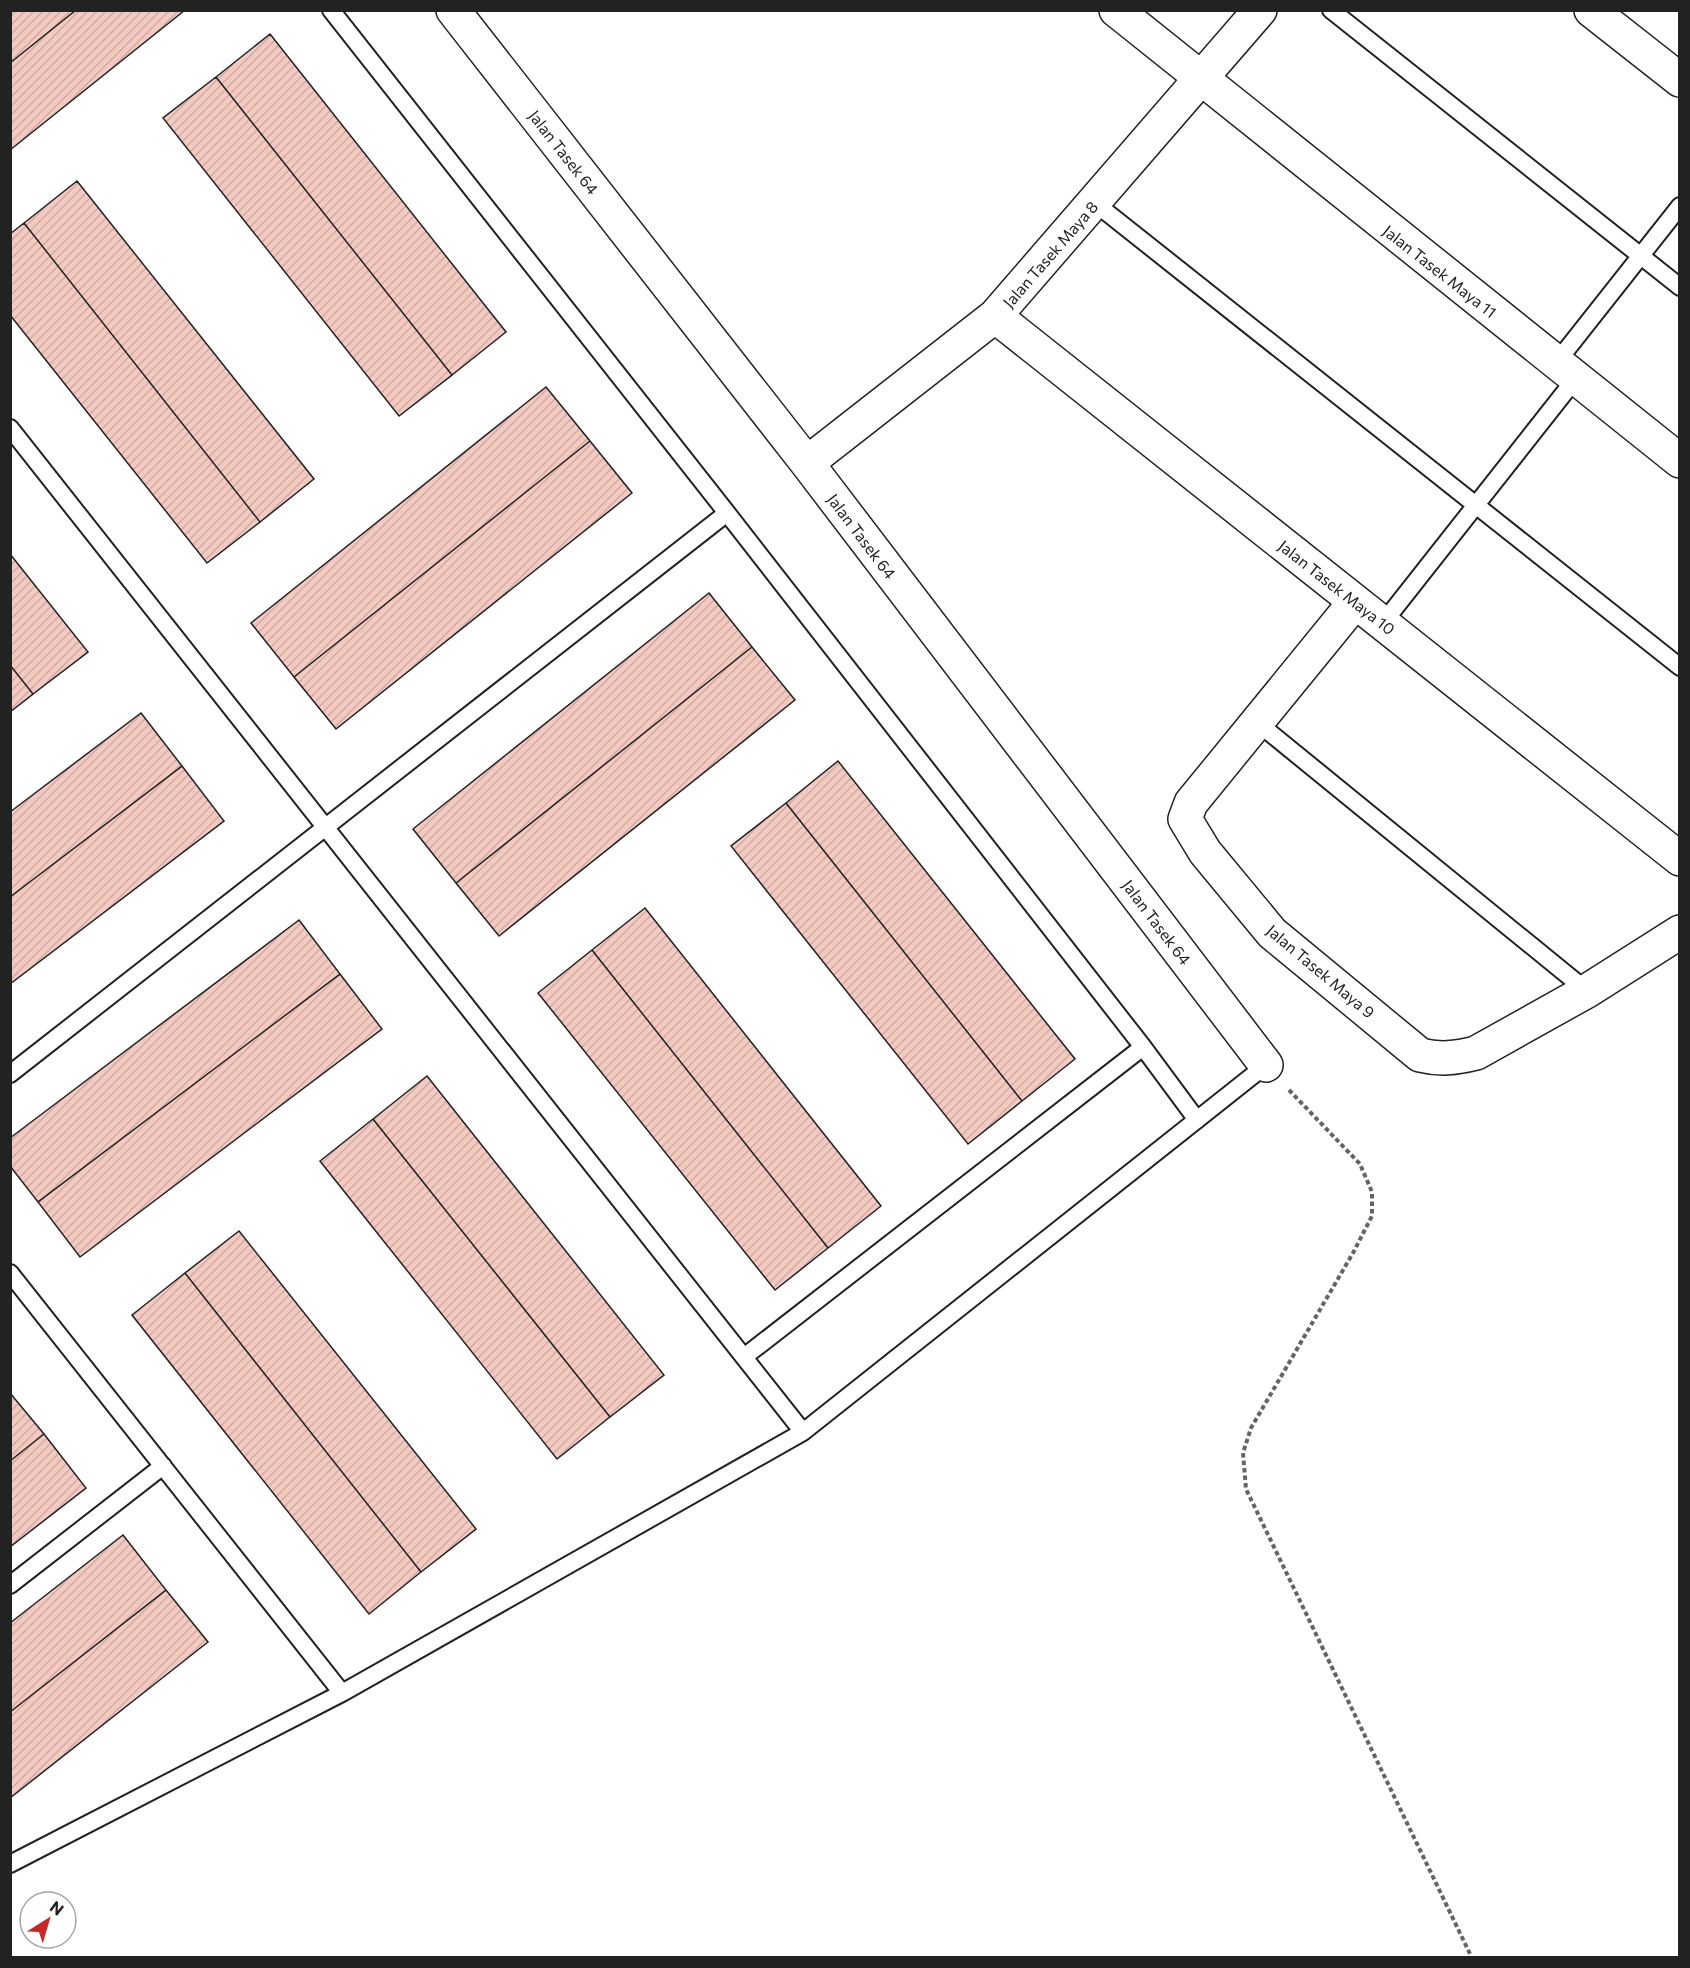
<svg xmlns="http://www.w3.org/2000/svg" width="1690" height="1968" font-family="Commissioner,sans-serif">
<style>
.building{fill:url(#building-hatch);stroke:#222;stroke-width:1.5}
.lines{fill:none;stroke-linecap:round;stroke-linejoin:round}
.lane-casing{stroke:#222;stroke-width:20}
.street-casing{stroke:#222;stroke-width:36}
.path{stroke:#646464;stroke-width:4;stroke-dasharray:4.5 3;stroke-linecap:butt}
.lane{stroke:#fff;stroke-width:16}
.street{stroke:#fff;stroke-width:33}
.labels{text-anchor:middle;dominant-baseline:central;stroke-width:4.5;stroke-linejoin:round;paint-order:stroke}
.street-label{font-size:16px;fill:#222;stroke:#fff}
</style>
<defs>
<pattern id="building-hatch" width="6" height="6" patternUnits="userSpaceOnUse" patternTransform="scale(1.5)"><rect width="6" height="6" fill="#f3c9c0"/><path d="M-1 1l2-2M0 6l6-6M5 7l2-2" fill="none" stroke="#d0aca5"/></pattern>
</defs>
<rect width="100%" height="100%" fill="#fff"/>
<path class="building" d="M10,10h66l-66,53z
M76,10h109l-175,140v-87z
M270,34l236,298 -54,43 -236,-298z
M216,77l236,298 -53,41 -236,-298z
M77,181l237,298 -54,43 -236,-299z
M24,223l236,299 -53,41 -197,-248v-81z
M546,387l44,54 -296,236 -43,-54z
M590,441l42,52 -296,236 -42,-52z
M10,554l78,98 -55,42 -23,-29z
M709,593l43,54 -296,236 -43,-54z
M752,647l43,53 -296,236 -43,-53z
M10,665l23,29 -23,18z
M141,713l41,53 -172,131v-85z
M838,761l237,298 -53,42 -236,-298z
M182,766l42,55 -214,163v-87z
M786,803l236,298 -54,43 -237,-298z
M645,908l236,298 -53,42 -236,-298z
M299,920l41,54 -302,228 -28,-36v-28z
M592,950l236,298 -53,42 -237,-297z
M340,974l42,55 -302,228 -42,-55z
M427,1076l237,299 -54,42 -237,-298z
M373,1119l237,298 -53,42 -237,-298z
M239,1231l237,298 -55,43 -236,-299z
M185,1273l236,299 -52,42 -237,-299z
M10,1393l34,41 -34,27z
M44,1434l42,54 -76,59v-86z
M123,1535l43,55 -156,122v-89z
M166,1590l42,52 -198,156v-86z"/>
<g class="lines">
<defs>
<path id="lane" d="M331,10l396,503 416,534 54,73
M1331,10l349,277
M1095,203l585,464
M1556,363l124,-157
M10,428l793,1004
M1383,623l193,-245
M1258,723l329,268
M10,1074l717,-561
M10,1273l332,420
M744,1357l399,-310
M10,1585l153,-119
M10,1864l332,-171 461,-261 463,-367"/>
<path id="street" d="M453,10l354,453 459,602
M1116,10l564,451
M1591,10l89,70
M995,316l685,543
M807,463l188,-147 265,-306
M1355,602l-164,201 -6,16 20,33 67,81 148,122c20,5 36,3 56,-2l111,-62 93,-59"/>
</defs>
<use href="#lane" class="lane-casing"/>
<use href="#street" class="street-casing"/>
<path class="path" d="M1289,1090l71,74 12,28v24l-19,37 -102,175 -8,25 3,36 226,469"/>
<use href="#lane" class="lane"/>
<use href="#street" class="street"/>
</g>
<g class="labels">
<g class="street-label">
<text transform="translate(564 152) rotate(52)">Jalan Tasek 64</text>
<text transform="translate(1050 254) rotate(-49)">Jalan Tasek Maya 8</text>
<text transform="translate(1440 271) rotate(38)">Jalan Tasek Maya 11</text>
<text transform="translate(862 536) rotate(53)">Jalan Tasek 64</text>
<text transform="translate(1337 587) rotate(38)">Jalan Tasek Maya 10</text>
<text transform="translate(1157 922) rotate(53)">Jalan Tasek 64</text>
<text transform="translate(1321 971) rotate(40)">Jalan Tasek Maya 9</text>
</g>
</g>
<rect width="1690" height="1968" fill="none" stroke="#222222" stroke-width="24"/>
<g transform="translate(48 1920) rotate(37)"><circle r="28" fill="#ffffff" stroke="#a7a7a7" stroke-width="1.5"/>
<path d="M0-4.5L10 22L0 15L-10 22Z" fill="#c62828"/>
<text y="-9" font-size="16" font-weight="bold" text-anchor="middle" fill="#222222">N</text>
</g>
</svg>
